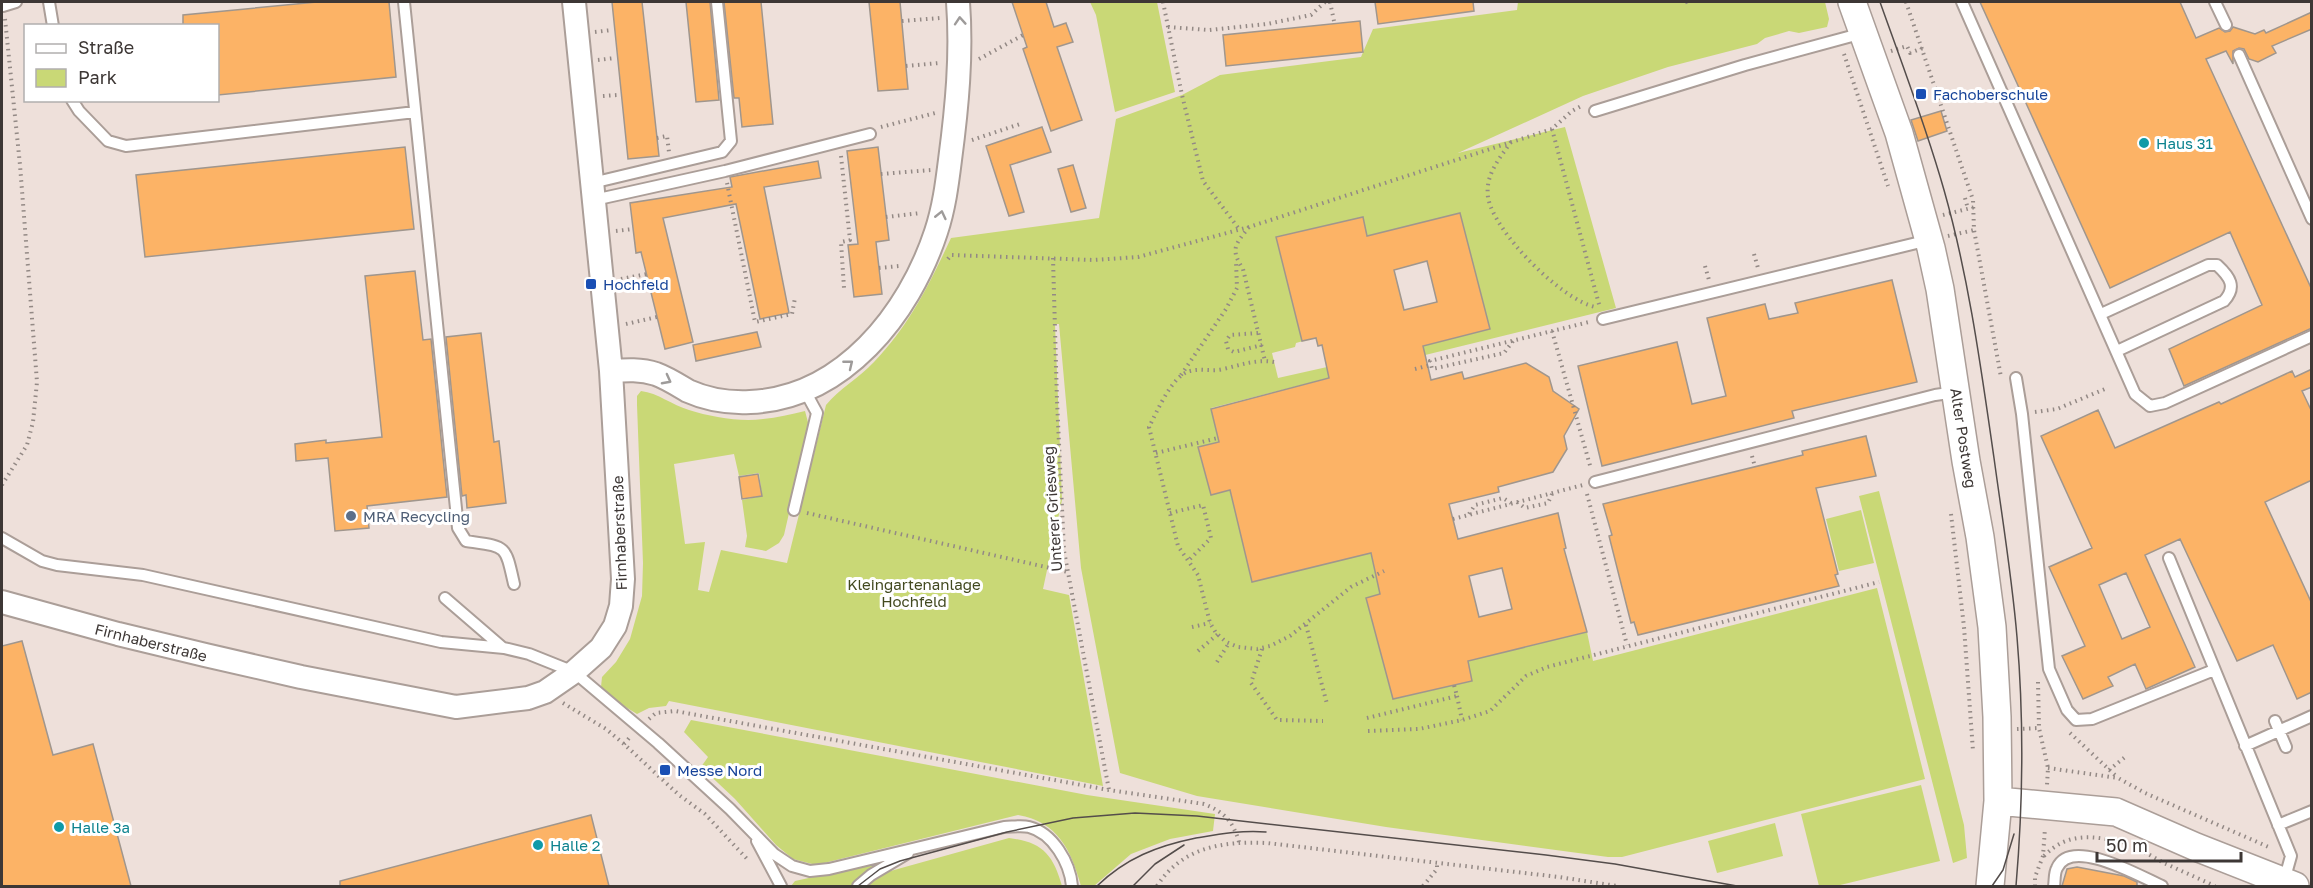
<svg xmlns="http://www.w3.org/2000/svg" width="2313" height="888" font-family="'Golos Text',sans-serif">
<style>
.green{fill:#c9d876}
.building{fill:#fcb366;stroke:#a0968d;stroke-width:1.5;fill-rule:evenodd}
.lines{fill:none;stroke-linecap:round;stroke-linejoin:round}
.service-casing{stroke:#ab9e98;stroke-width:14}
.minor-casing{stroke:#ab9e98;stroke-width:26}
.tertiary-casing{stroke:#ab9e98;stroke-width:30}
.path{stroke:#938985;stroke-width:4;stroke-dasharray:1.5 4.5;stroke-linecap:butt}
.service{stroke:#fff;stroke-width:10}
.minor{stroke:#fff;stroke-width:22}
.tertiary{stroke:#fff;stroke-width:27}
.tram{stroke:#544d4b;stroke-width:1.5}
.oneway{stroke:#9e9b9a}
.transit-dot{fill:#1a4fb4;stroke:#fff;stroke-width:2}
.culture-dot{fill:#0f9aa8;stroke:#fff;stroke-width:2}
.service-dot{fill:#5c6f8a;stroke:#fff;stroke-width:2}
.labels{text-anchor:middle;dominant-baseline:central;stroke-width:6;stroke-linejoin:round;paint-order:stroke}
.transit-label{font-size:15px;fill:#164399;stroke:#fff;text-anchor:start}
.culture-label{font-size:15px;fill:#0d838f;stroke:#fff;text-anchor:start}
.street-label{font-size:15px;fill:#3d3735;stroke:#fff}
.service-label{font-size:15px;fill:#4e5e75;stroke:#fff;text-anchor:start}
.park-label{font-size:15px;fill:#42491f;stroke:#fff}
</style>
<rect width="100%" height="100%" fill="#eee0da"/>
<path class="green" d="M1090,2h67l18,90 -60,20 -19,-97z
M1518,2h307l4,17 -2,8 -28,6 -10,-2 -24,7 -8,6 -89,23 -85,29 -125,57 107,-26 51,181 -203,50 -2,-9 78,-20 -29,-116 -93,23 -5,-19 -85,20 26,104 -7,2 -1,4 -23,6 6,25 49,-11 2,11 -118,30 8,34 -21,6 13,47 19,-5 23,91 118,-28 9,41 -14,4 28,101 78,-18 -4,-20 119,-29 6,29 284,-73 48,191 -303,78h-14l-222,-30 -189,-31 -77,-23 -39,-205 -22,-244h-4l7,176 -19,89 26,6 34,191 -434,-85 -3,5 -17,2 -12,6 -26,-16 -10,-11 1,-10 14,-15 14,-23 12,-43 1,-33 -6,-158v-9l4,-5c17,2 31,14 48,19 22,7 51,12 74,9 14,-1 28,-5 42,-8l4,15 -25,109 -5,8 -13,8 -21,-4 2,-11 -5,-36 20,-4 -3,-23 -20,3 -5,-22 -60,10 11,80 20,-2 -7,48 11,2 12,-42 66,13 39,-158c13,-16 33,-27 48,-43 35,-36 56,-79 77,-124l148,-20 17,-99 66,-24 38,-20 141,-18 12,-28 144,-19z
M1879,491l85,334 3,33 -14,5 -94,-367z
M1861,510l13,53 -35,8 -13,-52z
M691,720l396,75 128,19 -2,17 -43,8 -39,15 -37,32h-13c-10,-36 -23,-64 -63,-71l-202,50 -23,-6 -17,-14 -41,-46 -34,-32 7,-10 -24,-25z
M1921,785l19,76 -104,25h-17l-18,-72z
M1775,823l8,33 -66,17 -9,-32z
M1009,838c33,4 44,16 53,48h-197l22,-14z
M882,862l-18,12 -12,12h-61l4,-5z"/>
<path class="building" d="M317,2h72l7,75 -178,18v-69h-35v-11z
M612,2h30l17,154 -31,3z
M686,2h24l9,98 -23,2z
M724,2h37l12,122 -31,3 -3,-29h-5z
M869,2h31l8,87 -30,2z
M1012,2h34l8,25 12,-4 7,19 -16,5 25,73 -31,11 -28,-82 4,-2z
M1375,2h98l1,9 -96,13z
M1980,2h200l16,36 23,-10 6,4 5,-1 3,-4 22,7 9,-4 2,3 46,-21v17l-40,17 4,7 -18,9 -9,-3 -5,-10 -5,-1 -6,3v13l-7,-13 -20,8 106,231v38l-128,58 -15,-37 93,-44 -32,-73 -120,56z
M1360,21l3,31 -137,14 -3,-31z
M1941,111l6,20 -29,10 -7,-21z
M1042,127l9,25 -41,13 14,47 -15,4 -23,-70z
M405,147l9,82 -269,28 -9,-82z
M878,147l11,93 -13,2 6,52 -28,3 -6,-52 10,-1 -11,-93z
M818,161l3,17 -57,9 25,126 -29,6 -24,-115 -73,14 30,124 -28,7 -24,-97 -5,1 -6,-50 102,-16 -2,-10z
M1073,165l13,43 -15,4 -13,-43z
M1460,213l30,116 -67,17 8,34 31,-8 2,7 62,-16 23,14 4,14 26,18 -15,27 3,13 -14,23 -55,15 1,5 -50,12 9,35 100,-26 8,35 -2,1 23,83 -119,29 4,20 -79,18 -27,-101 14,-4 -9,-41 -119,29 -22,-92 -19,5 -13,-48 21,-5 -8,-33 118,-31 -7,-33 -4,1 -2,-8 -14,3 -26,-104 87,-20 4,19zM1427,261l10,41 -33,8 -10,-40zM1502,568l10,41 -33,8 -10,-41z
M415,271l8,69 8,-1 16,158 -80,9 2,22 -34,3 -7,-73 -32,3 -1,-17 31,-4v3l56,-6 -17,-161z
M1892,280l25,102 -125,29 2,7 -192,48 -24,-100 99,-24 15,62 34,-8 -19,-78 58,-14 4,15 29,-6 -3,-10z
M757,332l4,15 -65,14 -3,-16z
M481,333l13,109 5,-1 7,62 -39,5 -1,-13 -4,1 -16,-159z
M2312,369v18l-10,4 10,21v68l-47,22 47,102v88l-15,7 -24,-54 -36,16 -57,-122 -35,16 50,112 -49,22 -11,-25 -27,13 5,9 -30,13 -21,-43 23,-10 -36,-79 43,-19 -51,-112 57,-26 17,38 104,-46 2,2 71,-33 3,6zM2126,573l24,54 -28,12 -23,-54z
M1866,436l10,40 -60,12 22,86 -3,1 4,11 -201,49 -4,-13 -3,1 -22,-87 3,-1 -9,-31 200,-49 -1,-4z
M758,474l4,22 -20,3 -3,-22z
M22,641l31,114 40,-11 38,142h-129v-240z
M591,815l18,71h-269v-5z
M2077,867l47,9 13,6v4h-75l5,-17z"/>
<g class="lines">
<defs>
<path id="service" d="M49,2l4,24
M404,2l54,526 8,13c41,6 39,3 48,43
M1962,2l173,392 15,12 15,-3 147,-67
M2215,2l11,23
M3,6l13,-4
M2239,55l73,164
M72,100l7,11 29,30 18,5 289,-34
M1595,111l150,-46 118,-32
M592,183l130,-31 9,-11 -14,-139
M594,200l131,-29 145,-37
M2101,314l107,-49h9c13,12 20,22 7,36l-107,50
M1603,319l326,-79
M2016,378l6,36 27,255 18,41 9,10 16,-1 122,-49
M1595,482l340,-87 21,-3
M794,510l23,-97 -12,-22
M2,538l40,23 15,4 86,10 298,67 63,6 25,6 45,18 84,71 72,66 44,45 18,12 18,5 19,-2 175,-42c8,0 17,-2 25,0 24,6 41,36 43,59
M2169,558l122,298 -7,25
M445,598l58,50
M2275,721l11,26
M2245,746l67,-30
M2278,825l34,-14
M757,841l24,45
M858,886l13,-11 37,-22
M2054,886c1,-5 0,-13 3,-18 14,-32 84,9 105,18"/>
<path id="minor" d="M611,371c15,-1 30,-2 45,3 11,4 22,11 32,17 20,9 41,12 62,11 93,-4 159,-88 186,-170 8,-24 11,-48 14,-72 7,-53 12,-105 8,-158
M2,602l116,32 87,21 96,22 155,30 72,-9 17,-6 29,-20 27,-24 14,-22 6,-20 2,-27 -12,-208 -37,-369"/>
<path id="tertiary" d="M1852,2l47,131 32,115 9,41 26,172 14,76 12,90 5,90 1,84 -8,85
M1998,801l118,11 80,35 99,39"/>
</defs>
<use href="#service" class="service-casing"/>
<use href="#minor" class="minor-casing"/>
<use href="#tertiary" class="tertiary-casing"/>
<path class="path" d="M1163,2l19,93 21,86 36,48
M1330,2l4,19
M1687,2l1,2
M1906,2l67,198 1,30 27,147
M902,21l38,-3
M1168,27l41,3 58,-6 44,-9 14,-13
M595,32l17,-2
M1891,51l16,-5 3,7 13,-5
M1844,54l44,132
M979,59l44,-24
M598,60l17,-2
M906,66l33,-3
M603,96l14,-1
M881,127l54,-14
M1552,129l48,179
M657,138l10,-2 2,16
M972,140l48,-16
M1511,142c-12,17 -26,33 -23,55 5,34 74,104 108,110
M841,156l9,84 -9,2 3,46
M881,174l50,-4
M727,183l28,139 37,-8 3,-16
M1965,198l3,11
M1943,215l32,-8
M886,217l35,-4
M1249,227c-14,18 -19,22 -6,42l22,92
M616,231l17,-2
M1948,236l26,-6
M1754,254l4,14
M1053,258l4,142 7,151 45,239
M948,259l3,-4 143,5 44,-3 111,-30 303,-98 20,-18 11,-6
M1705,266l4,14
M879,268l20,-2
M621,279l26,-5
M626,324l31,-7
M1552,331l39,138
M1258,333l-28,2 -4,6 2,8 6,3 28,-7
M1513,341l-9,12 -72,16 -2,-8 159,-39
M1274,362c-18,-3 -33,3 -51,7 -11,3 -22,-1 -33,2 -18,4 -33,41 -41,56l29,119 20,29 12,48 6,10 10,9 12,5 19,2 13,-3 20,-10 61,-49 33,-16
M1415,369l16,-4
M1181,375l45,-66 11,-21 -1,-27
M2035,412l22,-3 48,-20
M1156,453l62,-15
M1752,456l3,11
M2,485l25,-40 6,-23 4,-40 -17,-217 -15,-146
M1587,494l40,151
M1517,502l8,6 23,-5 4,-9
M807,513l261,59
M1170,513l33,-8 8,33 -22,22
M1469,514l6,-9 28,-7 8,5
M1951,514l13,113 9,124
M1453,519l130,-34
M1306,625l21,79
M1192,627l18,-4
M1262,649l-11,34 26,37 46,1
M1198,651l20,-17
M1217,662l12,-19
M2038,682l1,46 9,40 -1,17
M1457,696l5,24
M563,703l43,26 18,15 55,51 26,19 44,47
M1367,718l90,-22 -3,-11
M649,719l7,-6 19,-2 434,79 95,14c20,8 29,17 35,38
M2017,729l22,-1
M1368,731l51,-2 43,-9 28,-9 36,-35 21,-9 332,-85
M2070,733l47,44
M624,744l6,-7
M2048,768l70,10 27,15 126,55
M2109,770l16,-13
M2139,849l25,14 51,23
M2044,856c24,-25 51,-20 82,-13
M1157,886c25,-39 66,-45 110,-43l292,34 58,9
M1423,886l14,-17v-7
M2035,886v-9l8,-21 2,-28"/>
<use href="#service" class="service"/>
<use href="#minor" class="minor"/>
<use href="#tertiary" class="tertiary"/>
<path class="tram" d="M1880,2c22,62 46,124 64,188 25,88 37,178 50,268 8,59 18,119 23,179 7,83 6,167 -1,249
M858,886l22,-17 20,-8 107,-29 66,-14 62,-5 62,3 349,39 69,9 122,22
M1097,886c29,-28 60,-40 99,-48 24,-4 46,-8 70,-6
M1133,886l22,-22 29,-19
M1992,886l11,-16 11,-36"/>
</g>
<defs><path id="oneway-chevron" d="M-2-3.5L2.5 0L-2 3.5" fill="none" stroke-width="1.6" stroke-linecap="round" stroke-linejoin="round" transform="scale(1.5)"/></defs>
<g class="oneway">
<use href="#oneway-chevron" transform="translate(960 21) rotate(-94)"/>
<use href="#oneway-chevron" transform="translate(941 215) rotate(-77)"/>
<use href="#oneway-chevron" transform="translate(849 364) rotate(-39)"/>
<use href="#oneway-chevron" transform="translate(667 380) rotate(28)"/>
</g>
<g class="transit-dot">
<rect x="1915" y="88" width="12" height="12" rx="3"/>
<rect x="585" y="278" width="12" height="12" rx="3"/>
<rect x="659" y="764" width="12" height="12" rx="3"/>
</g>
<g class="culture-dot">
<circle cx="2144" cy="143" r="6"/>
<circle cx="59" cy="827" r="6"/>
<circle cx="538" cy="845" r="6"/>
</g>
<circle class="service-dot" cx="351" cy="516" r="6"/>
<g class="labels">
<g class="transit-label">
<text x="1933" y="94">Fachoberschule</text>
<text x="603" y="284">Hochfeld</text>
<text x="677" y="770">Messe Nord</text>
</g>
<g class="culture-label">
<text x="2156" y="143">Haus 31</text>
<text x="71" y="827">Halle 3a</text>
<text x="550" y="845">Halle 2</text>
</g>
<g class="street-label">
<text transform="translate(1964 438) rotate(81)">Alter Postweg</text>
<text transform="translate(1052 509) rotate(-94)">Unterer Griesweg</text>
<text transform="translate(619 533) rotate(-92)">Firnhaberstraße</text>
<text transform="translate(151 642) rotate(14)">Firnhaberstraße</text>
</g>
<g class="service-label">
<text x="363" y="516">MRA Recycling</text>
</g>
<g class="park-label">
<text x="914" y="584">Kleingartenanlage<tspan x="914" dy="17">Hochfeld</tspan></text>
</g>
</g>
<rect width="2313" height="888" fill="none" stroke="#3d3735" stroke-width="6"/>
<rect x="24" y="24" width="195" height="78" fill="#ffffff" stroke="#b1afae" stroke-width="1.5"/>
<rect x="36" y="44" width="30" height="9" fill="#ffffff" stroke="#b1afae" stroke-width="1.5"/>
<text x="78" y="54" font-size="18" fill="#3d3735">Straße</text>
<rect x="36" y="69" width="30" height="18" fill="#c9d876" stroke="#b1afae" stroke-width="1.5"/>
<text x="78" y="84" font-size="18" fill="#3d3735">Park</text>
<path d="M2097 852v9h144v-9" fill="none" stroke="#3d3735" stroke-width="3"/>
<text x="2106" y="852" font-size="18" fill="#3d3735" stroke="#ffffff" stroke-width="4.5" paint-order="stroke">50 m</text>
</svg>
